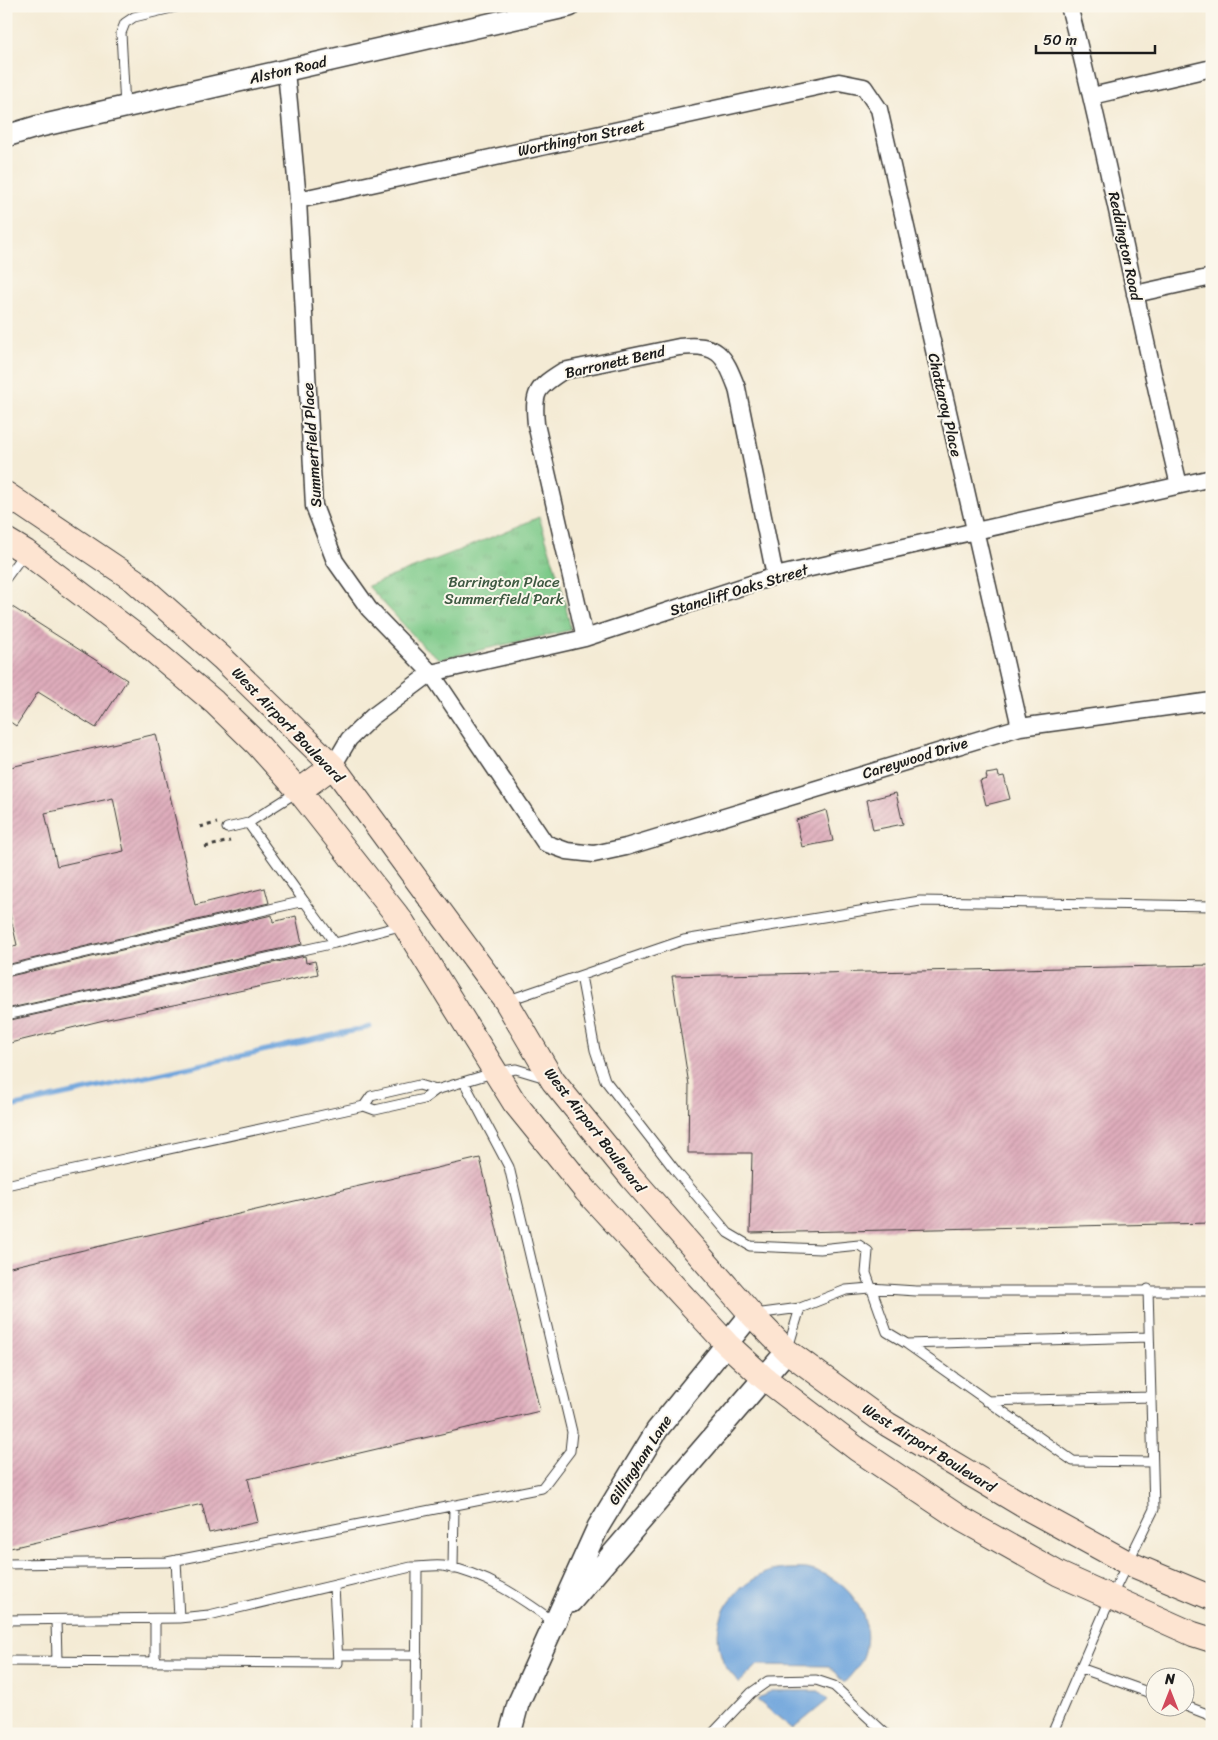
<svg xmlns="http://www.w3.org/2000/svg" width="1218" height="1740" font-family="Sriracha,sans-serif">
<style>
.park{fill:url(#park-tufts);stroke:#4c7252}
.water{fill:#6ea4dc;stroke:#45607c}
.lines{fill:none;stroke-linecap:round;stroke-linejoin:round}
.stream{stroke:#6ea4dc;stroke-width:5}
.building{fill:url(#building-hatch);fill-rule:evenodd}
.service-casing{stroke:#3c3b38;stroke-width:11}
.minor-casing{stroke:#3c3b38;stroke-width:19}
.tertiary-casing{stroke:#3c3b38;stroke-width:24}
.secondary-casing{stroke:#3c3b38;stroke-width:26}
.path{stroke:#3c3b38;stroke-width:3;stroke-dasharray:4 4;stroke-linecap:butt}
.service{stroke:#fff;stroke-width:9}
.minor{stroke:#fff;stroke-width:16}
.tertiary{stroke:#fff;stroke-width:21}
.secondary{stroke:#fde4d1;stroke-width:24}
.labels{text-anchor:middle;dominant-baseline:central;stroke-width:4;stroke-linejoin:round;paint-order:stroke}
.street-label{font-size:15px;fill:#1c1c1c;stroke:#fbf7ec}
.park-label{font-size:15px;fill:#3e5942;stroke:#fbf7ec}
</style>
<defs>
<pattern id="park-tufts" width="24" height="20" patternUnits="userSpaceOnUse" patternTransform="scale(1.25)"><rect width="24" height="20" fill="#7cc988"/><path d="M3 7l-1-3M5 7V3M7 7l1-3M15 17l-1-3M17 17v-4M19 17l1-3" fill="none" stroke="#6bac75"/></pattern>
<pattern id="building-hatch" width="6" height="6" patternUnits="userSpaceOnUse" patternTransform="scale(1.25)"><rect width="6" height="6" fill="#deacbb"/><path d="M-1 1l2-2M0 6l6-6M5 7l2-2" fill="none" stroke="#be93a0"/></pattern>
</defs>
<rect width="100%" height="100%" fill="#fbf7ec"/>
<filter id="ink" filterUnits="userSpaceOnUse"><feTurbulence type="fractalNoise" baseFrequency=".02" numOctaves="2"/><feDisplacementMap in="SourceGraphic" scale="10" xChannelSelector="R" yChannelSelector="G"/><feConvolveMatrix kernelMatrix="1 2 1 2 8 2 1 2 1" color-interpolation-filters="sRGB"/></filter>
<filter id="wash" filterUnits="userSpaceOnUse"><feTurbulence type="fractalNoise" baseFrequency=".0096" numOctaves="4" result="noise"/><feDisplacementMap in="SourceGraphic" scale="20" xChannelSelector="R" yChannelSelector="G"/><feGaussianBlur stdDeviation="1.12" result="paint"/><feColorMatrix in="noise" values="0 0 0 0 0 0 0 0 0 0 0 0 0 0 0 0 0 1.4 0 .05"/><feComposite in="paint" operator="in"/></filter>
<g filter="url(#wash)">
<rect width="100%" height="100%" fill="#f4ebd5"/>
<path class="park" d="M539,517l23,72 9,41 -131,29 -16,-12 -56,-61c57,-23 115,-44 171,-69z"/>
<path class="water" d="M787,1569c8,0 17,-1 24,1 36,8 63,44 54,81 -3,13 -13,23 -21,32l-15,-17 -71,-1 -19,18c-5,-7 -13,-14 -16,-22 -15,-39 6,-71 42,-88 6,-3 15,-3 22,-4z
M771,1691h48l9,9 -35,29 -36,-29z"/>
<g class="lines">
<path class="stream" d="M6,1108l364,-81"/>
</g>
<g id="blocks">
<path class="building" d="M6,603l121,77 -31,48 -58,-36 -22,34 -10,-7z
M156,734l39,171 70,-17 4,15 -263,62v-17l11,-3 -11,-48v-129zM113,798l11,53 -67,15 -12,-53z
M998,772l1,5 5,-1 6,23 -24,6 -6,-24 7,-2 -1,-5z
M896,793l7,31 -30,6 -6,-30z
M826,810l7,31 -31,6 -6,-27z
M272,915l1,7 23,-6 6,28 -296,65v-32z
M305,956l1,7 9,-2 3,13 -210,45 -102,25v-23z
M1212,965v258l-462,10 2,-80h-64l1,-68 -17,-109z
M480,1158l60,253 -292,68 10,43 -49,11 -7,-29 -196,45v-281z"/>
</g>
</g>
<g filter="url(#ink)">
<use href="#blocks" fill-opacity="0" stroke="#3c3b38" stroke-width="1"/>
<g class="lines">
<defs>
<path id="service" d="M125,107l-4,-74 4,-10 9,-6 46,-11
M6,578l19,-26
M227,828l21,-5
M304,901l31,42
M6,971l298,-70 -56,-78 49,-31
M581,976l14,74 10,30 70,90 53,63 22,13 70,3 39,-4 9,6 -2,22 21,59 20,12 166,117 79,1
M506,1001l178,-61 236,-39 292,5
M6,1015l329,-72 69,-18
M364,1106l11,4 49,-11 12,-9 60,-18 20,-3 30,9
M6,1185l358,-79 7,-10 48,-11 17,5
M800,1308l46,-18 24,-2 46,3h296
M755,1314l45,-6 -12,40
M907,1344l241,-7
M986,1401l165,-4
M176,1560l3,58
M6,1564l161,-2 375,-74 28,-37 2,-19 -63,-265 -45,-85
M453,1569l1,-64
M155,1619v43
M6,1620l173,-2 30,-3 202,-48c10,0 22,-2 32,-1 42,7 77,31 111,56
M56,1620l1,41
M338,1655h79
M6,1661l332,2 -4,-77
M1080,1668l76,27
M1186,1706l26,10
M416,1734l1,-167
M712,1734l39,-41 17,-12 48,-1 18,6 52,48
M1052,1734l59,-137 43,-88 -6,-220"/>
<path id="minor" d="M1069,6c41,159 71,320 110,479
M286,71l12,129 16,306 21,55 34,48 62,64 114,170 22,8 27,3 32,-7 394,-120 192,-26
M1092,96l120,-28
M298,200l541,-118 25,5 15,22 141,618
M1135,294l77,-17
M585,638l-49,-214c-3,-32 0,-36 27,-53l116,-24c39,-4 45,7 58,41l38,188
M333,766l16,-27 23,-22 59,-44 154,-35 190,-62 437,-98"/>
<path id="tertiary" d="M6,136l30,-9 533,-121
M571,1602l216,-251
M510,1734l8,-30 80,-177 59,-97 94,-116"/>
<path id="secondary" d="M6,494l128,86 88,78 111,108 173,235 47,80 79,97 119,136 36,37 100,73 144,86 97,53 84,35
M6,540l20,12 109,83 79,67 44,43 41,46 104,132 111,179 72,89 141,153 37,34 93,71 106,71 96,54 134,60 19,6
M299,791l34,-25"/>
</defs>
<use href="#service" class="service-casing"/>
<use href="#minor" class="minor-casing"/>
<use href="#tertiary" class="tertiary-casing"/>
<use href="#secondary" class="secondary-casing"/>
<path class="path" d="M200,827l17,-4
M205,847l25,-6"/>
<use href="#service" class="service"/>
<use href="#minor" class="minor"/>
<use href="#tertiary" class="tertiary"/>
<use href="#secondary" class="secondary"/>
</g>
</g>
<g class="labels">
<g class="street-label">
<text transform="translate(288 70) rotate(-13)">Alston Road</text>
<text transform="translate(581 138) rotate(-12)">Worthington Street</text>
<text transform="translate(1125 246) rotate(78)">Reddington Road</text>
<text transform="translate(615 362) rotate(-13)">Barronett Bend</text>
<text transform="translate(945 405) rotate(77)">Chattaroy Place</text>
<text transform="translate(312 445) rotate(-94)">Summerfield Place</text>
<text transform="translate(739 590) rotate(-17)">Stancliff Oaks Street</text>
<text transform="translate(288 725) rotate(46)">West Airport Boulevard</text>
<text transform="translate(915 758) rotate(-17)">Careywood Drive</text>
<text transform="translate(595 1130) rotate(52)">West Airport Boulevard</text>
<text transform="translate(929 1448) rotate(32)">West Airport Boulevard</text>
<text transform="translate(640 1460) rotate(-57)">Gillingham Lane</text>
</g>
<g class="park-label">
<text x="504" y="582">Barrington Place<tspan x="504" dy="17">Summerfield Park</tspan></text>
</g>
</g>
<rect width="1218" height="1740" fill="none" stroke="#fbf7ec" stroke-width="25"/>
<g transform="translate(1170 1692)"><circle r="24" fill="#fbf7ec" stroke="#a29f99"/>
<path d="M0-4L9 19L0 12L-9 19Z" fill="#d1495b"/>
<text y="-8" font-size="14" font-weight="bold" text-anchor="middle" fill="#1c1c1c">N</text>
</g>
<path d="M1036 45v8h119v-8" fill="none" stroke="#1c1c1c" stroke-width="2.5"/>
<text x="1043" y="45" font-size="15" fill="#1c1c1c" stroke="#fbf7ec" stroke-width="4" paint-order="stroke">50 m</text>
</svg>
